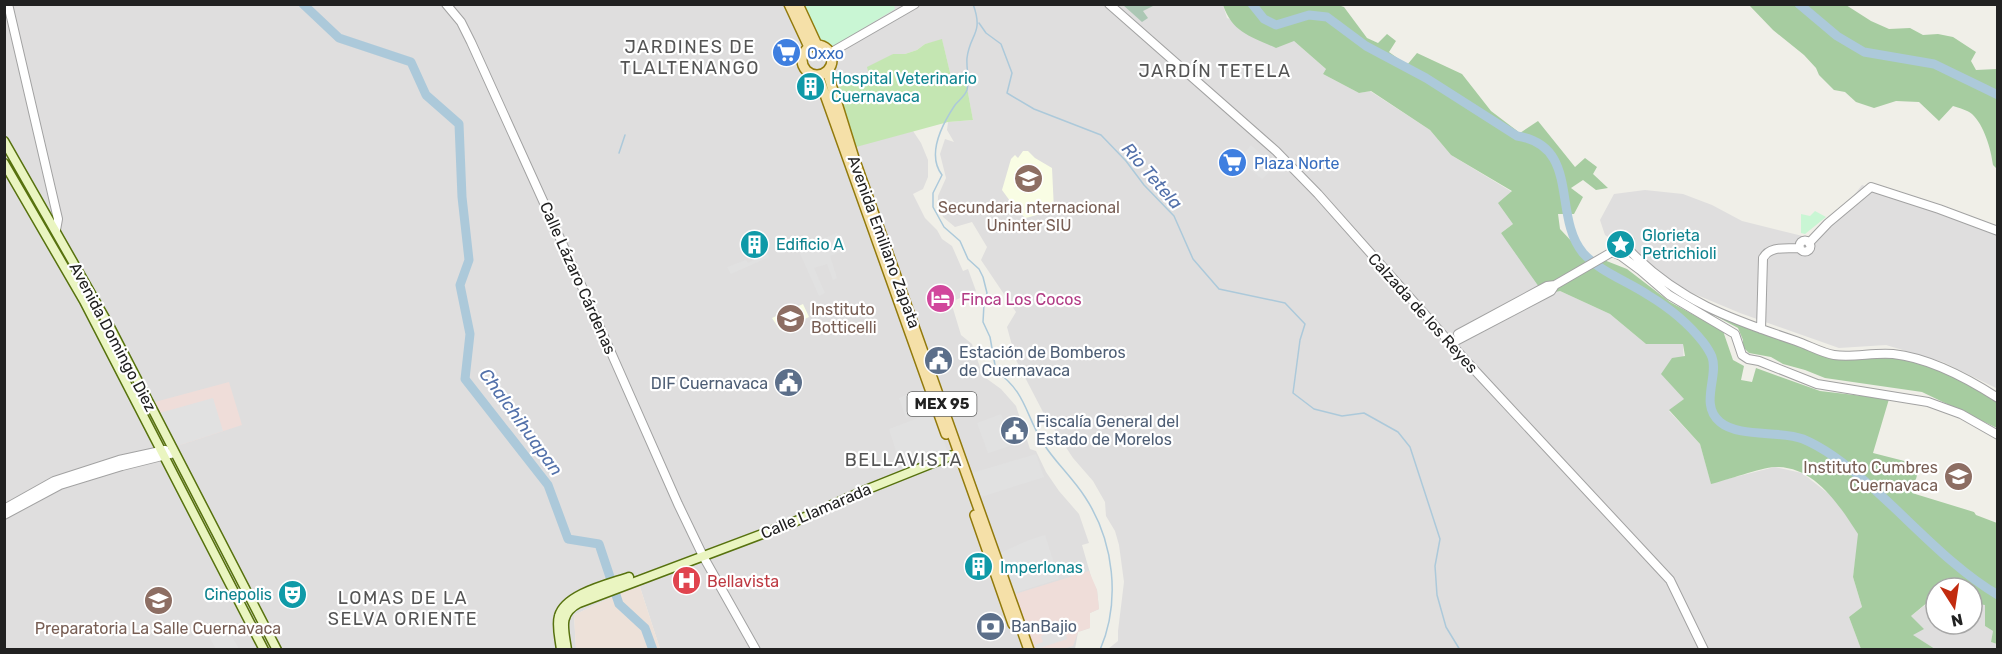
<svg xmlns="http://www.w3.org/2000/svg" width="2002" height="654" font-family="Rubik,sans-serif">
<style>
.residential{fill:#dfdede}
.commercial{fill:#efddd9}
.education{fill:#f9fde4}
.military{fill:#ede1d9}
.grass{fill:#c4e6b2}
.forest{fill:#a6cca0}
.cemetery{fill:#abc7b4}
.park{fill:#c9f6d4}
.parking{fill:#e1e1e1}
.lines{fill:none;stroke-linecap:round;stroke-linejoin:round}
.stream{stroke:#acc9da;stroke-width:1.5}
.river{stroke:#acc9da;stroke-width:9}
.tertiary-casing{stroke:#a2a2a2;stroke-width:10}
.secondary-casing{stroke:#57720e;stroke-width:11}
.primary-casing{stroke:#927a0c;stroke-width:12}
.tertiary{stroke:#fff;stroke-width:8}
.secondary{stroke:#eaf5c1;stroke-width:8}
.primary{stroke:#f5e0a8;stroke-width:9}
.labels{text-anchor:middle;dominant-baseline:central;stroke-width:4.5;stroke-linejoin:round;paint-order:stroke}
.shield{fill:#fff;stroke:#646464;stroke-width:1.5}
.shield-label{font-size:15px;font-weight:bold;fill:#212121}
.shop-label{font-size:16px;fill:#366cbe;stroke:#fff;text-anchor:start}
.culture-label{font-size:16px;fill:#0d838f;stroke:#fff;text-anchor:start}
.education-label{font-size:16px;fill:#785e54;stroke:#fff}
.street-label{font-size:16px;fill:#212121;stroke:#fff}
.hotel-label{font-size:16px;fill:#b23c85;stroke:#fff;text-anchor:start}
.service-label{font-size:16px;fill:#4e5e75;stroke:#fff;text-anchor:start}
.health-label{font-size:16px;fill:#be3a42;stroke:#fff;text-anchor:start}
.neighbourhood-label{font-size:18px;letter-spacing:1.5px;fill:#545454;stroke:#fff}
.water-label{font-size:18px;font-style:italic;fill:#5371aa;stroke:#fff}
</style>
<rect width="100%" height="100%" fill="#f0efe8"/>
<path class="residential" d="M4,5h1219l4,13 67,23 32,28 -3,5 36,19 11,-2 60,39 21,25 61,37 1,32 -12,9 59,58 50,23 36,30h37l2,55 -16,12 31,33 11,39 64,-16 27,6 32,25 25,36 -6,43 9,30 -13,10 12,32h-753l10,-8v-10l6,-49 -5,-37 -4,-14 -9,-15 -1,-14 -12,-21 -20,-23 -29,-44 -28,-54 -9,-33 9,-15 -35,-52 6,-13 -15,-25 -17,5 -12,-10 -5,-13v-8l8,-18 -6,-24 5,-15 9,3 -7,-12 1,-8 25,-2 -7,-37 -13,2 -11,-45 -17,4 -8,6 -12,4h-12l-24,20 -33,14 20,58 57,-15 8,12 7,17v17l-5,12 -10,5 12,24 12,12 5,9 10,7 11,25 5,-2 8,22 -25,11 10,33 11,9 11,32 18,13 15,17 14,43 6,2 10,21 13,19 20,23 10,29 -7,2 10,35 5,10 2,19 -9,4v15l-12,4 -3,17h-415l-21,-65 -65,31 2,34h-571z
M1862,185l135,48 1,150 -2,5 -53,-26 -57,-17 -47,3 -99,-35 -55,-23 -20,-12 -60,-43 -5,-15 14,-26 31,-4 38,4 29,11 30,16 77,19z
M1929,602l7,6v16h36v-21l13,1v22l8,5 -2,11 6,2v5h-62l-23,-14 -1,-19z"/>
<path class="commercial" d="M229,382l13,43 -68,22 -23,-44z
M1089,571l8,19 2,19 -9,4v15l-12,4 -5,14 -10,3h-29l-19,-55z"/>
<path class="education" d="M1023,151h5l7,7 17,10 2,42 -28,8 -8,-6 -16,-22 9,-31 4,-4 3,3z
M803,304l6,13 -29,13 -8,-12z"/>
<path class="military" d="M639,584l21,65h-84l-2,-34z"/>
<path class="grass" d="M942,39l11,46 13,-3 7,38 -25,2 -92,25 -20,-59 33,-13 -2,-8 26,-13h12l12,-4 8,-6z"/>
<path class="forest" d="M1223,5h115l6,2 23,31 11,5 9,-9 9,7 -7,11 18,13 10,-12 45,21 29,37 29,22 18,-12 37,46 10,-9 12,9 -4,7 15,14 -12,2 -13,-10 -12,8 12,9 -9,17h-16l2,15 15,16 17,23 12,-8 23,9 43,33 53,29 10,29 11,6 -3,14 11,2 4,-14 64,23 69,8 -16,54 47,12 -8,28 62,19 2,3 21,8v121l-6,-2 2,-11 -8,-5v-21l-13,-2v-15h-36v20l-8,-6 -17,14 13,13 -11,6 22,14h-74l-12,-32 13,-10 -9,-30 5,-43c-19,-29 -43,-68 -83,-67 -15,1 -48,13 -64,17l-11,-40 -31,-34 15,-11 -23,-25 11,-16 13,-2 -2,-12h-37l-36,-30 -50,-23 -16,3 -43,-61 12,-9 -15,-21 14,-12 -61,-36 -21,-25 -59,-39 -12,2 -36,-19 3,-5 -32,-28 -18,7c-26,-12 -43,-15 -53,-43z
M1749,5h97l25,16 18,8 21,-1 13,7 15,-1 15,3 23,15 -5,9 5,9 21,-1v100l-4,-4c-2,-16 -9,-40 -21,-51 -5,-4 -13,-6 -19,-8l-14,15 -20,-19 -23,-1 -22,7 -18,-6 -11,-10 -11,-2 -15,-15 -3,-7 -12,-13 -31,-25z
M1677,295l47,20 106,39h62l42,13 41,20 22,13v28l-75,-36 -97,-14 -20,-8 -22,-6 -12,-7 -22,-4 -6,-6v-7l-5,-12z"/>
<path class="cemetery" d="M1123,5h32l-12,6 5,7 -6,4z"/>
<path class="park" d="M802,5h92l1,4 -64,39 -12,-6z
M1815,211l11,6 -21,17 -4,-1v-19l9,2z"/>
<path class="parking" d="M1251,145l23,22 -12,12 -23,-19z
M837,233l7,18 -14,5 7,22 -4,2 -6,-16 -13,4 11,25 -6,3 -21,-47z
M766,251l3,6 -38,17 -4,-7 19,-7 2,3 6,-3 -1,-4z
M924,388l7,22 -25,8 -7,-20z
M213,398l10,33 -49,16 -18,-33z
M934,412l14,41 -46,17 -13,-41z
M1001,414l11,31 -24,8 -11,-30z
M1036,454l8,23 -63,20 -9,-24z
M1045,535l14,44 -45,14 -14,-40 29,-13z
M223,621l16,28h-23l-11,-20z
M1064,627l3,12 -30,10 -2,-4 8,-3 -2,-6z"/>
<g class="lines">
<path class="stream" d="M973,4c11,30 -3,29 -6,54 -1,11 3,22 0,32 -2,6 -9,11 -12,15 -12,18 -29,49 -13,70l-9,18v14l11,20 16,14 8,18 11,10 4,8 4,16 -3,11 -1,18 7,15 6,34c30,21 29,43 47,72 12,19 29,34 42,54 29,44 36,104 15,153
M979,23l7,10 15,11 11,29 -5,20 27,16 67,26 25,26 18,24 30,31 19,43 26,30 66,14 20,21 -5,16 -7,53 21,16 28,7 22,-3 34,19 12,15 30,92 -5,27 2,29 9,32 14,23
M619,153l6,-18"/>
<path class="river" d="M303,4l36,34 72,24 15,33 33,29 3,73 7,63 -9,25 10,49 -5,45 83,106 20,54 31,5 20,60 26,24 8,22
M1252,4l12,15 12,6 33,-10 18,2 39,29 60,32 91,58c64,10 35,80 66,117 17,19 44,28 65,42 20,12 40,28 55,47 3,4 7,10 9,15 7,19 -13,48 8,65 19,16 60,8 83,17 24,10 45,27 64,44 41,35 84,85 131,112
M1799,4l38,32 27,16 70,12 64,31"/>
<defs>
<path id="tertiary" d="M8,4l50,215 -2,11
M446,4l15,18 10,20 112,247 95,215 25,52 53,94
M1109,4l167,147 42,43 151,170 201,216 34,70
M830,53l85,-49
M1799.5 246a5.5 5.5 0 1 1 11 0a5.5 5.5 0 1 1-11 0Z
M1809,243l19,-20 43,-36 68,22 59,22
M1630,251c49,50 100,68 166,90 12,4 26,12 38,14 19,3 40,-3 59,-1 37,4 74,24 105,44
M1612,252l9,4 19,14 29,25 66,39 7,21 6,4 11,2 58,23 111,18 33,12 37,21
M1612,252l-1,-10 8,-6 6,1 5,4v10
M1761,329l2,-71c7,-13 24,-9 37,-10
M1458,334l89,-48 8,-1
M1450,344l101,-53 4,-6 57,-33
M4,509l50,-28 65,-21 46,-10
M4,515l56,-30 62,-19 52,-13"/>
<path id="secondary" d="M4,141l106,186 167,323
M4,163l80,138 180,349
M561,650c-1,-11 -5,-24 -2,-34 6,-22 50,-32 70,-39
M567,650c-3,-21 -9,-36 12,-47l215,-81 74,-33 85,-34"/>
<path id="primary" d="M789,4l20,43
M798,4l19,41
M802 60a15 15 0 1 1 30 0a15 15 0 1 1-30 0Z
M827,71l27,87 175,492
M818,75l128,359
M975,515l38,109"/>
</defs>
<use href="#tertiary" class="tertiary-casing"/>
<use href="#secondary" class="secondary-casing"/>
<use href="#primary" class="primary-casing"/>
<use href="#tertiary" class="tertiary"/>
<use href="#secondary" class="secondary"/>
<use href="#primary" class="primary"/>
</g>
<defs>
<symbol id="supermarket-disc" viewBox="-11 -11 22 22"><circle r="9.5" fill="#3f7fe0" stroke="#fff"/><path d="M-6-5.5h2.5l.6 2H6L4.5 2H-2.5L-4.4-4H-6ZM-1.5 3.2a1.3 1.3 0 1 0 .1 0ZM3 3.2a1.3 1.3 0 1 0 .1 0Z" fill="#fff"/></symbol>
<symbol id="building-disc" viewBox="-11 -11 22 22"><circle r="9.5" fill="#0f9aa8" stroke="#fff"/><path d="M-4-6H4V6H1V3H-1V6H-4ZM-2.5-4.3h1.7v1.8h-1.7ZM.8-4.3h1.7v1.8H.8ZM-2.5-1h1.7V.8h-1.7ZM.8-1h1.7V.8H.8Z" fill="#fff"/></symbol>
<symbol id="school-disc" viewBox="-11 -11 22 22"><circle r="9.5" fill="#8d6e63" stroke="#fff"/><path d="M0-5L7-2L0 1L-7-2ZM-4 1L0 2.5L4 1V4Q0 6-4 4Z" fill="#fff"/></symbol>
<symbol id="sight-disc" viewBox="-11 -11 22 22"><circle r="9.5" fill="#0f9aa8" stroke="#fff"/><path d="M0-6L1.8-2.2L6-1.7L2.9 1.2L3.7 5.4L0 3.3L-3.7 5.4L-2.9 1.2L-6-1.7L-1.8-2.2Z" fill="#fff"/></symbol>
<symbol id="hotel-disc" viewBox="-11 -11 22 22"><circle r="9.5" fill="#d1479c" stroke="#fff"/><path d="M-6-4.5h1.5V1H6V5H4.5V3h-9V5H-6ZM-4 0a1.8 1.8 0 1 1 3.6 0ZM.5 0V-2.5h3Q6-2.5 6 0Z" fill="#fff"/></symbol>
<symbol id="civic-disc" viewBox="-11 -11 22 22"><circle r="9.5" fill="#5c6f8a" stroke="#fff"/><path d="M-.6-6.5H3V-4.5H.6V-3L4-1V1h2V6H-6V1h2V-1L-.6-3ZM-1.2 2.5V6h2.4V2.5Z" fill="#fff"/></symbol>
<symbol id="hospital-disc" viewBox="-11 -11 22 22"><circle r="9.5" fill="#e0444e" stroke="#fff"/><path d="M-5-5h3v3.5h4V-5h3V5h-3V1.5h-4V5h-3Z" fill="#fff"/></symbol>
<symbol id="theatre-disc" viewBox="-11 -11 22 22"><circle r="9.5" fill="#0f9aa8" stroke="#fff"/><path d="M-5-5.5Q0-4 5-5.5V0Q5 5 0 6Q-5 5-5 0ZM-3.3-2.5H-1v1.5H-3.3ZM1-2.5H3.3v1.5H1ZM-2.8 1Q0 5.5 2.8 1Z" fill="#fff"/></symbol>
<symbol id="bank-disc" viewBox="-11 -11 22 22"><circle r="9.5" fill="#5c6f8a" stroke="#fff"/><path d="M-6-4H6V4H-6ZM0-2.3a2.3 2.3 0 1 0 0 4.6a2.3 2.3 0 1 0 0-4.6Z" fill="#fff"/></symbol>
</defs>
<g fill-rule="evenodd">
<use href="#supermarket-disc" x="770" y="36" width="33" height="33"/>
<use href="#building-disc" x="794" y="70" width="33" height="33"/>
<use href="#supermarket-disc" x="1216" y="146" width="33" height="33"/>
<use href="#school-disc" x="1012" y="162" width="33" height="33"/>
<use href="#building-disc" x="738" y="228" width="33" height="33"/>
<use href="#sight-disc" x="1604" y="228" width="33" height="33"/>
<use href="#hotel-disc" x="924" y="282" width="33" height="33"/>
<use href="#school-disc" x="774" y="302" width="33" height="33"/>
<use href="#civic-disc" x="922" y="344" width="33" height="33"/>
<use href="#civic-disc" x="772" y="366" width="33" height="33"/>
<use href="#civic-disc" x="998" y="414" width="33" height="33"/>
<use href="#school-disc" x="1942" y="460" width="33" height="33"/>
<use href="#building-disc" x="962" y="550" width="33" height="33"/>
<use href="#hospital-disc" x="670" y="564" width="33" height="33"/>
<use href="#theatre-disc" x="276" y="578" width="33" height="33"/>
<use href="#school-disc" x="142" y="584" width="33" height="33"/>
<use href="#bank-disc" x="974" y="610" width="33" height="33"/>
</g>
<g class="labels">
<rect class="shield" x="907.5" y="392" width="69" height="24" rx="4.5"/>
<g class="shield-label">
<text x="942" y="404">MEX 95</text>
</g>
<g class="shop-label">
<text x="807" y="53">Oxxo</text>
<text x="1254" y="163">Plaza Norte</text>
</g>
<g class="culture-label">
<text x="831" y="78">Hospital Veterinario<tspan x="831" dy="18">Cuernavaca</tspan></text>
<text x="1642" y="235">Glorieta<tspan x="1642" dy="18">Petrichioli</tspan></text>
<text x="776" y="244">Edificio A</text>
<text x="1000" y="567">Imperlonas</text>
<text x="272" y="594" text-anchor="end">Cinepolis</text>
</g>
<g class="education-label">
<text x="1029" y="207">Secundaria nternacional<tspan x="1029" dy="18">Uninter SIU</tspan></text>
<text x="811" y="309" text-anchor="start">Instituto<tspan x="811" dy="18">Botticelli</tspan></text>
<text x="1938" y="467" text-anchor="end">Instituto Cumbres<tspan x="1938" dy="18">Cuernavaca</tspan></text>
<text x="158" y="628">Preparatoria La Salle Cuernavaca</text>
</g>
<g class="street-label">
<text transform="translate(884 242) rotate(70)">Avenida Emiliano Zapata</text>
<text transform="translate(578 278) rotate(66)">Calle Lázaro Cárdenas</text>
<text transform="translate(1423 313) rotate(48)">Calzada de los Reyes</text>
<text transform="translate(113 337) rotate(62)">Avenida Domingo Diez</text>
<text transform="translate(816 511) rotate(-23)">Calle Llamarada</text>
</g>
<g class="hotel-label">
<text x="961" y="299">Finca Los Cocos</text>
</g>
<g class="service-label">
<text x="959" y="352">Estación de Bomberos<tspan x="959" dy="18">de Cuernavaca</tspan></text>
<text x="768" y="383" text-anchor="end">DIF Cuernavaca</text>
<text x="1036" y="421">Fiscalía General del<tspan x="1036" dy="18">Estado de Morelos</tspan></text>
<text x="1011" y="626">BanBajio</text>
</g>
<g class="health-label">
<text x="707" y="581">Bellavista</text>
</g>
<g class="neighbourhood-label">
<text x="690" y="47">JARDINES DE<tspan x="690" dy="21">TLALTENANGO</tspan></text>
<text x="1215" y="71">JARDÍN TETELA</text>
<text x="904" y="460">BELLAVISTA</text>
<text x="403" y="598">LOMAS DE LA<tspan x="403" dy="21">SELVA ORIENTE</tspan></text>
</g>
<g class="water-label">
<text transform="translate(1152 176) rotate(49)">Rio Tetela</text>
<text transform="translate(521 422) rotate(54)">Chalchihuapan</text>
</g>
</g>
<rect width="2002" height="654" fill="none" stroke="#212121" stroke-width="12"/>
<g transform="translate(1954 606) rotate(168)"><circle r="28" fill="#ffffff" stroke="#a6a6a6" stroke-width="1.5"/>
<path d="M0-4.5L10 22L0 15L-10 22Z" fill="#c22b0f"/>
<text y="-9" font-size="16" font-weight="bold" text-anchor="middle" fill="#212121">N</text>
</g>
</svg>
